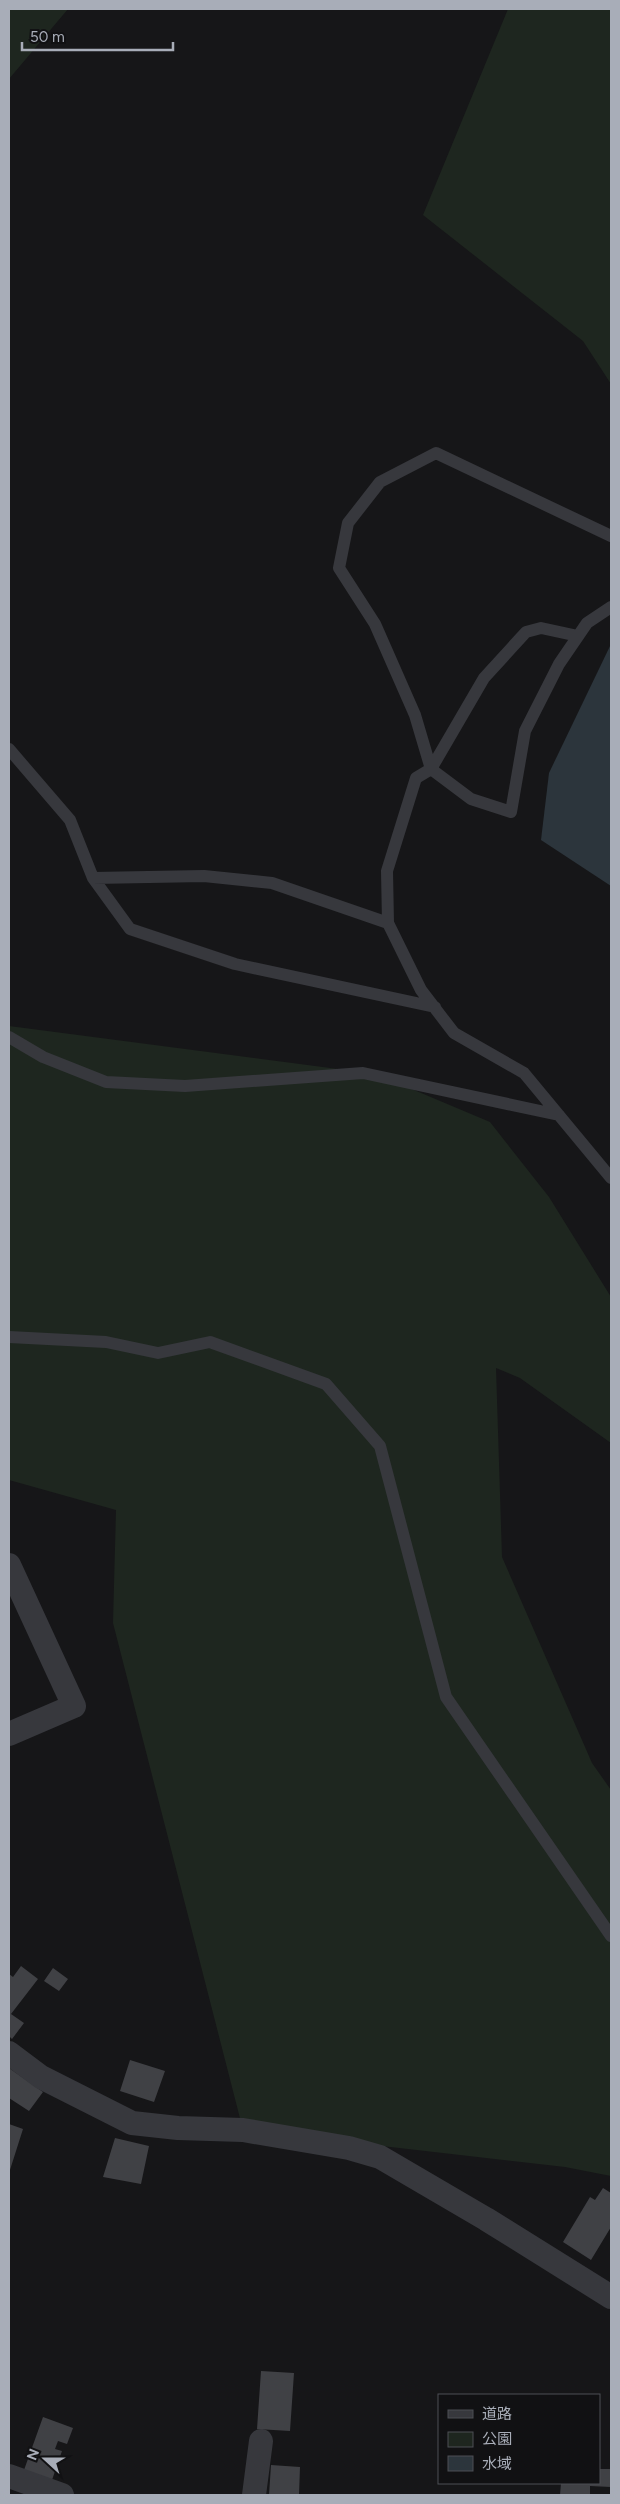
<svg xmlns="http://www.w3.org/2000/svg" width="620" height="2504" font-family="Figtree,'Noto Sans JP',sans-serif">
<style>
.green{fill:#1e261f}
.water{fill:#2c353c}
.building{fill:#404145}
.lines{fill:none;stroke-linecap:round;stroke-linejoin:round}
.service{stroke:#37383d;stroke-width:12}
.minor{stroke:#37383d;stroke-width:24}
</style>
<rect width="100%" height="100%" fill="#161618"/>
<path class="green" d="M9,9h59l-59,70z
M508,9h103v375l-28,-43 -160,-126z
M9,1026l367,48 114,48 59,75 62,100v146l-91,-65 -24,-10 6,189 90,206 19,27v386l-46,-9 -322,-37 -130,-507 3,-113 -107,-30z"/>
<path class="water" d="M611,644v242l-70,-46 8,-67z"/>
<path class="building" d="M21,1966l17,13 -27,35 13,9 -12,16 -3,-3v-62l4,3z
M53,1968l15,11 -9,12 -15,-10z
M130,2060l35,11 -11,31 -34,-11z
M9,2068l34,24 -14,19 -20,-13z
M9,2124l14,5 -14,44z
M115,2138l34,8 -8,38 -38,-7z
M603,2188l8,5v34l-20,33 -28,-18 27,-45 5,3z
M261,2371l33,2 -4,58 -33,-2z
M43,2417l30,11 -6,16 -9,-3 -3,8 7,2 -10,29 -28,-10z
M271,2465l29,2 -1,28h-30z
M599,2469h12v18l-21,-1v9h-30l1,-12h38z"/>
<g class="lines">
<path class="service" d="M611,607l-24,16 -28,41 -34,67 -14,81 -40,-13 -40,-30 -15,9 -29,93 1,52 33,67 33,43 70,40 87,105
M9,749l61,71 23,58 37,51 105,35 200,43
M431,769l-16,-54 -40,-91 -36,-56 9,-45 32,-41 56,-29 175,83
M431,769l53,-91 42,-46 15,-4 37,8
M93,878l111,-2 68,7 116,40
M9,1037l34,20 63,25 79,4 178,-13 196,42
M9,1337l97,5 52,11 52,-11 116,42 54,62 66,251 165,239"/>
<path class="minor" d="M9,1565l65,141 -65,28
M9,2053l32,24 91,46 46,5 65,2 106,18 31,9 106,62 125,78
M9,2476l53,19
M254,2495l7,-54"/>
</g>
<rect width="620" height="2504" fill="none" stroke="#a8adb8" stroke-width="20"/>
<rect x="438" y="2394" width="162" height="90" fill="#111113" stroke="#4d4f55"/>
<rect x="448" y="2410" width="25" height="8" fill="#37383d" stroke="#4d4f55"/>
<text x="482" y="2419" font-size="15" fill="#a8adb8">道路</text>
<rect x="448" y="2432" width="25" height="15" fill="#1e261f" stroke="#4d4f55"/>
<text x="482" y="2444" font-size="15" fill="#a8adb8">公園</text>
<rect x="448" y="2456" width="25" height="15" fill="#2c353c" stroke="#4d4f55"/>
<text x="482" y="2469" font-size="15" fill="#a8adb8">水域</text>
<g transform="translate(45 2459) rotate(291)" stroke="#111113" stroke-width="4" paint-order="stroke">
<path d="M0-4L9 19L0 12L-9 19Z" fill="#a8adb8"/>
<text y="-8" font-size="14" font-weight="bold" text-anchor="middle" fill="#a8adb8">N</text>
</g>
<path d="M22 42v8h151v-8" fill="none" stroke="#a8adb8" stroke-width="2.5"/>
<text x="30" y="42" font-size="15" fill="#a8adb8" stroke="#111113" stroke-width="4" paint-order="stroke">50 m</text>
</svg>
